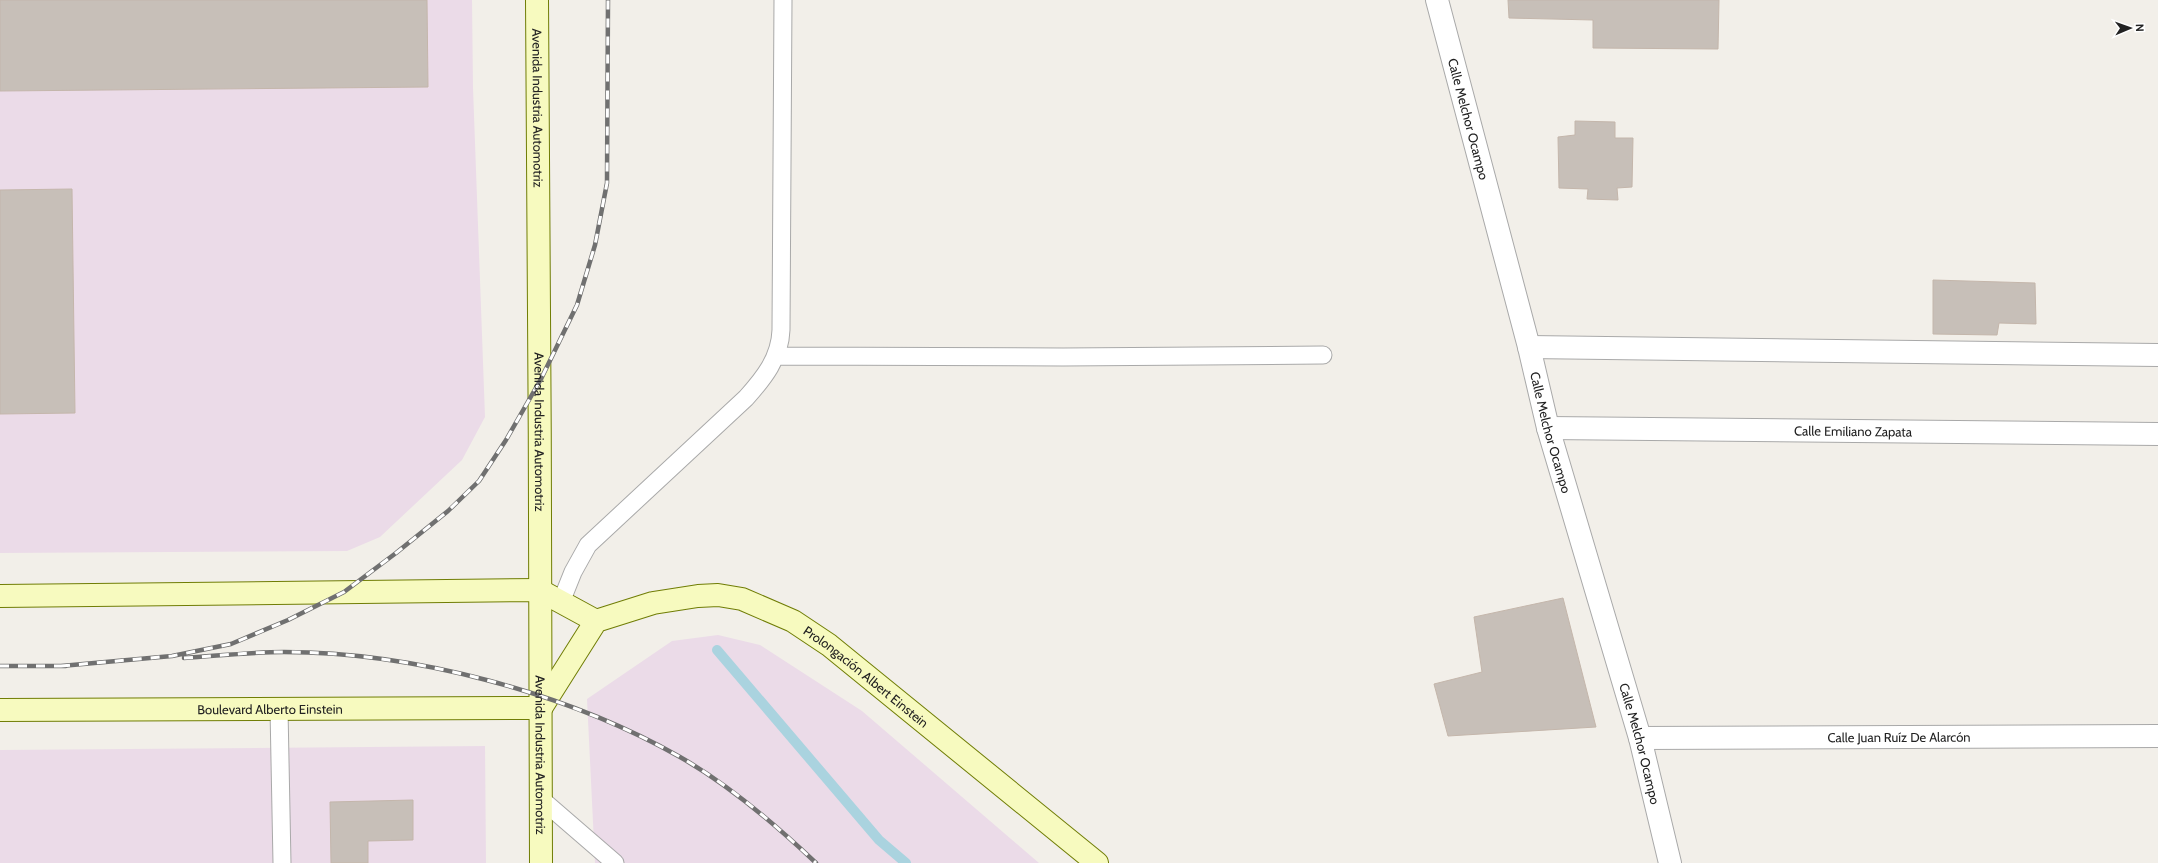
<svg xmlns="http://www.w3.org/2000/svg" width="2158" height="863" font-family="Cabin,sans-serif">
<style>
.industrial{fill:#ebdbe8}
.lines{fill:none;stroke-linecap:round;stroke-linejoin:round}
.stream{stroke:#aad3df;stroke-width:10}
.building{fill:#c7bfb8;stroke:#c4b6ab}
.service-casing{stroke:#a9a9a9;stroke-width:19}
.minor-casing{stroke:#a9a9a9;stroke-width:24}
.secondary-casing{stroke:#707d05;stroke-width:24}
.service{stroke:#fff;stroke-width:17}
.minor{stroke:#fff;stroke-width:22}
.secondary{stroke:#f7fabf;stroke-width:22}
.rail-casing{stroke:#707070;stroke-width:4.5}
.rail{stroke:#fff;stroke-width:3;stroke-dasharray:9;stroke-linecap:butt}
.labels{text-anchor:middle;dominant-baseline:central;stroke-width:3.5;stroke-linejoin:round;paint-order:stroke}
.street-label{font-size:13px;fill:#222;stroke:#fff}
</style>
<rect width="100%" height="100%" fill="#f2efe9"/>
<path class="industrial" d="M0,0h472l1,88 12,329 -23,43 -82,77 -33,14 -347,2z
M718,635l42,10 102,66 177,152h-444l-8,-164 85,-58z
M485,746l1,117h-486v-113z"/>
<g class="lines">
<path class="stream" d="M717,650l162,190 27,23"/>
</g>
<path class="building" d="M0,0h427l1,87 -428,4z
M1508,0h211l-1,49 -125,-1v-28l-84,-2z
M1575,121l40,1v16h18l-1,49 -15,1 1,12 -31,-1 1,-10 -29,-1 -1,-51 17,-2z
M72,189l3,224 -75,1v-224z
M1933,280l102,3 1,41 -37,-1 -2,12 -64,-1z
M1563,598l33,129 -148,9 -14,-52 48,-12 -8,-55z
M413,800v40l-45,1v22h-37l-1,-61z"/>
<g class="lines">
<defs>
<path id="service" d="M777,356l286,1 260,-2
M561,602l12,-30 15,-27 158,-147c18,-20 34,-40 35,-68l2,-330
M279,709l3,154
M541,799l74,64"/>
<g id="minor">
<path id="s1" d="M1437,0l92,347 19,81 92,310 30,125"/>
<path d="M1529,347l629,8"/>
<path id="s2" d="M1548,428l610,6"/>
<path id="s3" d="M1640,738l518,-2"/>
</g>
<g id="secondary">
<path id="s4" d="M537,0c3,288 3,575 4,863"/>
<path d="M0,596l539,-6 57,31"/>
<path id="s5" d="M541,708l55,-87 57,-18 45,-7 20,-1 24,4 51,22 36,24 268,218"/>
<path id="s6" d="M0,710l541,-2"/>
</g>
</defs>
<use href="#service" class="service-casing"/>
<use href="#minor" class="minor-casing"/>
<use href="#secondary" class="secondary-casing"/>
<use href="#service" class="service"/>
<use href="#minor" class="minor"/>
<use href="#secondary" class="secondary"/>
<defs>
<path id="rail" d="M184,658c33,-2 66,-6 100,-6 130,0 283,41 396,105 49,28 95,67 136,106
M0,666h66
M61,666l111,-10 59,-12 57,-24 56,-28 52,-39 52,-42 31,-30 27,-41 35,-61 36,-74 18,-60 12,-62 1,-183"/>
</defs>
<use href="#rail" class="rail-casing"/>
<use href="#rail" class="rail"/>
</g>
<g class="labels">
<g class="street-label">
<text stroke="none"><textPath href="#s4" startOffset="108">Avenida Industria Automotriz</textPath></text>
<text stroke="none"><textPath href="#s1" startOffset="123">Calle Melchor Ocampo</textPath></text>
<text stroke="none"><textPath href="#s4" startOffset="432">Avenida Industria Automotriz</textPath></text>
<text stroke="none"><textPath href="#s2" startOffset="305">Calle Emiliano Zapata</textPath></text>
<text stroke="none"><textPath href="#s1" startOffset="447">Calle Melchor Ocampo</textPath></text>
<text stroke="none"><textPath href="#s5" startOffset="400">Prolongación Albert Einstein</textPath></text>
<text stroke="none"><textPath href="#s6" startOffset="270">Boulevard Alberto Einstein</textPath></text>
<text stroke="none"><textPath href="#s3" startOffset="259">Calle Juan Ruíz De Alarcón</textPath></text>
<text stroke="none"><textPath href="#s1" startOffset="771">Calle Melchor Ocampo</textPath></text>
<text stroke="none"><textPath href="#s4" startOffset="755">Avenida Industria Automotriz</textPath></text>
</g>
</g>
<g transform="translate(2130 28) rotate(88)" stroke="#ffffff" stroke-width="3" paint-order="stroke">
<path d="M0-3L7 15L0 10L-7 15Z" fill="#222222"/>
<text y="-6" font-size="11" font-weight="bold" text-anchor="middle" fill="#222222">N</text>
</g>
</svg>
